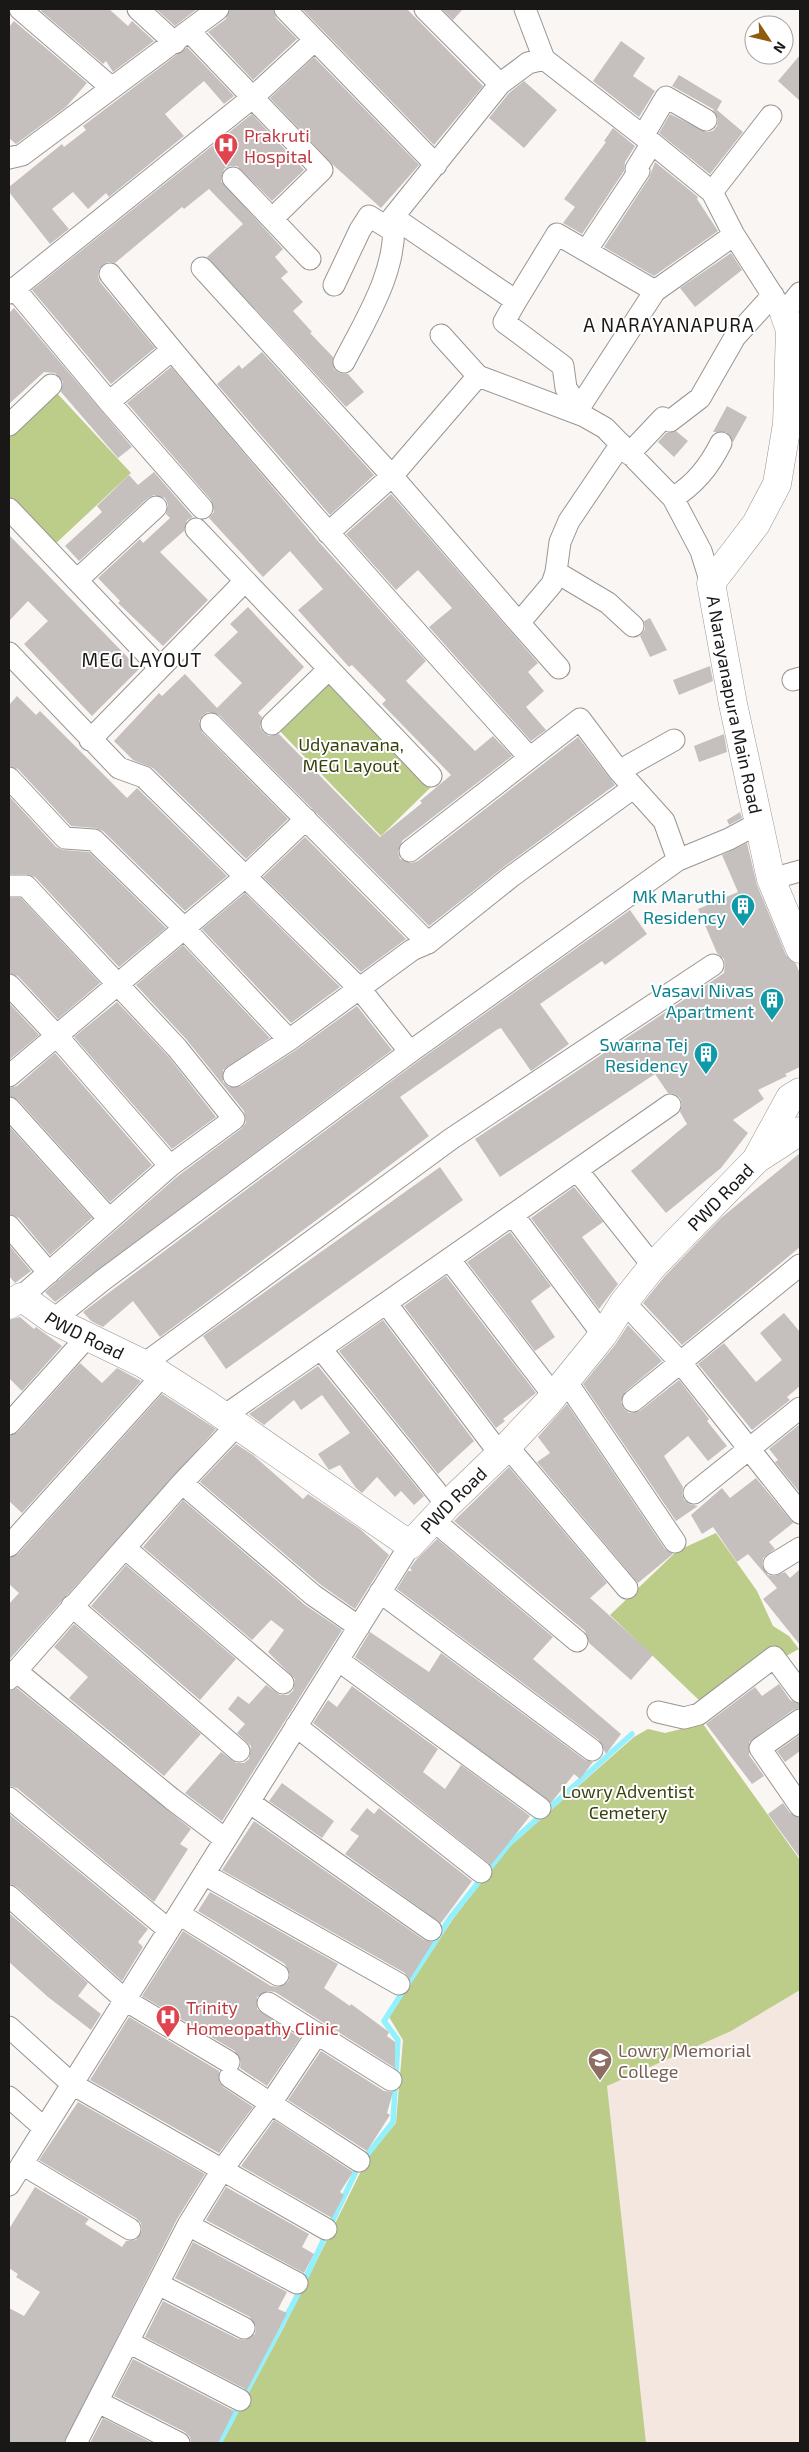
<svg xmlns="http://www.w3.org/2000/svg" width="809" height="2452" font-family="'Exo 2',sans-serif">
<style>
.built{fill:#f3e7e0}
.green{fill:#bccc89}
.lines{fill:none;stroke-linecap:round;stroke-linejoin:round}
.stream{stroke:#93f1fe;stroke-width:5.5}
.building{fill:#c5c0be}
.street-casing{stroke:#999592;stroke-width:23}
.secondary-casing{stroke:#999592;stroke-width:29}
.street{stroke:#fff;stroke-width:21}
.secondary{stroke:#fff;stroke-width:28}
.labels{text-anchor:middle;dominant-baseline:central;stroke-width:4;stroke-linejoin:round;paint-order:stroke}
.health-label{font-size:18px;fill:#be3a42;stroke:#fff;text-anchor:start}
.street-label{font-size:18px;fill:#1a1817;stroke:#fff}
.park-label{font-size:18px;fill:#38410e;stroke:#fff}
.culture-label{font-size:18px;fill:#0d838f;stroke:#fff;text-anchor:end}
.education-label{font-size:18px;fill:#785e54;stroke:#fff;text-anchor:start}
.neighbourhood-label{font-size:19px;letter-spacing:1px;fill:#1a1817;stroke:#fff}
</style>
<rect width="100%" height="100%" fill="#faf6f3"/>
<path class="built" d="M703,1724l97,136v583h-578l63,-118 83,-168 28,-34 7,-83 -14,-23 64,-98 60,-76 121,-106 14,-8 17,4z"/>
<path class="green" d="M56,392l75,81 -78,73 -44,-47v-63z
M326,678l105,109 -50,49 -105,-109z
M716,1533l41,58 16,35 16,10 10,13 -98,53 -91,-87 67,-64z
M703,1724l97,136v130l-69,41 -124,55 39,357h-424l63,-118 83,-168 28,-34 7,-83 -14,-23 64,-98 53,-69 128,-113 14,-8 17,4z"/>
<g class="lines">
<path class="stream" d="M219,2443l77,-145 63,-133 34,-43 5,-82 -14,-19 66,-103 59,-74 123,-110"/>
</g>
<path class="building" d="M43,9h66l19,17 4,-5 22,20 -41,31 -7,-11 -3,3 -62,-53z
M156,9h41l-22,17z
M230,9h43l3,9 21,21 -44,41 -45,-48 18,-13z
M302,9h105l76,77 -49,59z
M442,9h21l-10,11z
M14,21l73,62 -21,24 -50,37 -7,-6v-111z
M621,41l24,17 -12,18 22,15 -16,26 -46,-36z
M187,47l47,49 -10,8 -20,-23 -39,33 19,22 -75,61 -3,-4 -18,16 -15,-17 -21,17 17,20 -19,15 -41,-52v-5l53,-43 2,3 22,-17 -3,-4 17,-13z
M800,55v46l-22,-20z
M314,57l105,108 -38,43 -49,-44 -62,-66z
M679,75l43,26 -5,9 26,22 -33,42 -51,-41 11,-19 36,18 7,-1 4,-5 1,-7 -5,-10 -41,-23z
M524,81l33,29 -33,38 -35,-30 20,-25z
M252,114l52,56 -32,31 -35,-35h-7l-6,3 -3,12 62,68 -8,8 13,15 -7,6 22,24 -10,9 19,21 -2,1 23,24 1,12 5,4 9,1 16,18 -18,15 -139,-150 36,-33 -34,-35 -25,20 -2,-2 -67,56 -7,-1 -9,7 -1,7 2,6 55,66 -44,36 -79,-94z
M613,128l22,18 -10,16 -1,9 -42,63 -19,-11 12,-16 -11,-8 42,-57 -2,-1z
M655,162l43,35 -1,2 21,32 -64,45 -50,-29 45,-69z
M731,253l11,17 -47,37 -15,-19z
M14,308l118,139 -14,11 -57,-66 2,-10 -8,-9 -11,-1 -35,32v-91z
M262,352l112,123 -44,40 -113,-131 22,-19 3,4z
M171,367l147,174 108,120 -20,20 69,70 18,-15 19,20 -110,85 -4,11 2,7 11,4 7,-2 160,-124 37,48 -110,81 -76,60 -210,-211 -11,-3 -5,3 -4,6 3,11 86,87 -42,40 -93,-91 -20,-8 -19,-19 45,-48 3,3 23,-22 32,34 25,-25 -28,-28 24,-23 -8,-8 18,-17 56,60 -46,46 4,4 -2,10 3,5 6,4 10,-2 101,103 42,-34 -2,-2 31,-26 -69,-71 4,-4 -34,-35 -3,2 -51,-57 25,-21 -33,-38 -27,26 -54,-59 5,-6 -3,-12 -84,-97z
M727,406l20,11 -14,25 -7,-10h-13z
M676,431l12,10 -14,16 -16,-15 8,-9z
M154,472l39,45 -6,3 -3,11 -24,21 48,48 -45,46 -45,-43 2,-2 -22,-23 42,-39 3,4 27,-25 -4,-4 2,-9 -3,-7 -11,-3 -6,3 -69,63 -14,-15 37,-34 -5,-6 32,-31 9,10z
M391,494l147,169 -10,9 16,19 -18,16 20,23 -15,11 -102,-114 23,-19 -34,-38 -22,20 -50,-56z
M9,535l130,134 -47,47 -68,-72 24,-23 -20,-20 -19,20z
M650,618l17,32 -17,7 -10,-21 5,-7 -1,-8z
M710,666l3,15 -34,14 -6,-15z
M17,696l19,19 4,-4 87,87 10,-10 90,88 -42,35 -82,-80 -8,-3 -24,-2 -53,-57 -9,-3v-61z
M724,734l3,18 -28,10 -5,-16z
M9,796l47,51 8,3 25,2 77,76 -47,39 -84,-90 -9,-3h-17z
M740,812l2,6 -13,7 -2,-5z
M305,837l101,102 -45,33 -98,-95z
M747,843l10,42 29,70 10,9 4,10v93l-15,7 2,2 -29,14 6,9 -31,21 15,13 -27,35 -55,45 -35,-42 56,-47 -7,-12 2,-8 -2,-6 -5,-4 -7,-1 -13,-19 -155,103 -25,-38 249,-166 1,-8 -1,-6 -7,-6 -19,-44 40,-17 -16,-37z
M245,893l95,94 -49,36 -89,-94z
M9,898h12l79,85 -42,36 -40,-43 -9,-3z
M630,910l17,24 -42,31 -3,-4 -62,43 29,40 -38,27 -30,-43 -3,1 -98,68 29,39 -269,201 -27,-36 -30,26 -12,-6 -8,-9 334,-250z
M183,945l87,93 -47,32v12l6,5 12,-1 55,-36 61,-44 35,44 -337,252 -10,-10 133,-116 63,-47 5,-6 -2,-12 -58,-72 -50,-54z
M117,1002l51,54 48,61 -44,32 -98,-112z
M9,1003l30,32 -30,25z
M55,1053l97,112 -42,37 -92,-102 -9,-4v-8l8,-2z
M9,1126l83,92 -42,37 -31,-37 -10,-4z
M800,1153v94l-118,98 -39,-42 22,-27 56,-58z
M440,1167l23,33 -237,169 -23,-33z
M574,1187l29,35 -21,15 36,47 -19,25 -68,-91z
M510,1232l41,54 -20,15 24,36 -20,14 -68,-89z
M9,1245l22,26 -16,12 -6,-7z
M446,1276l90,117 -33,26 2,2 -9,7 -92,-122z
M784,1313l16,19v54l-13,11 3,3 -38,30 -54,-66 26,-21 32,39 26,-22 -22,-27z
M20,1317l14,12 2,-2 26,19 -40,45 -13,-13v-58z
M383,1320l91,121 -36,33 -99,-123z
M628,1325l34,36 -37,31 -4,10 3,7 5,4 11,-2 39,-31 30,39 -2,2 20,25 -19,15 -20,-25 -24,20 19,31 -1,7 2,6 5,4 9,2 -22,15 -93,-137 32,-39z
M80,1363l22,20 15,-15 24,13 -119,132 -13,-12v-65l9,-4z
M318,1366l106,130 -10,9 -13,-14 -6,6 -18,-20 -15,16 -6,-5 -16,-23 -11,5 -11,-16 32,-21 -28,-38 -21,15 -7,-10 -30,25 -15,-11z
M162,1394l54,35 -207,231v-56l10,-11 -10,-9v-26l9,-4z
M567,1404l98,145 8,5 -35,29 -101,-121 13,-9 -12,-16z
M800,1424v69l-25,-31 3,-2 -9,-11z
M236,1444l17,11 50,44 5,-5 52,35 29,26 -34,54 -34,-24 -121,-103z
M509,1467l98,116 -17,15 63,57 -22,25 -42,-37 -4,-12 -131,-110z
M756,1478l37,45 -24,19 6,7 -12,9 -1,7 6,10 6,1 11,-4 5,6 10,-9v76l-37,-46 14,-11 -29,-34 -11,8 -24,-35 -11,7 -11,-19 31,-27 8,10z
M183,1500l122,105 37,25 -120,191 -37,-28 36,-41 15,11h8l5,-4 2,-13 -14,-13 8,-9 -17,-15 10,-13 11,8 17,-19 14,10h8l5,-4 2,-12 -27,-27 16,-22 -13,-10 -19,20 -109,-93z
M437,1539l116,98 -20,22 88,75 -15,20 -7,-14 -202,-151 11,-18h4l-2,-3 6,-8z
M126,1565l110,94 -36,41 -109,-94z
M74,1624l127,110 -37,42 -95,-78 19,-21 -34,-30z
M370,1632l59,40 12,-19 144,107 8,2 -13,17 -6,-5 -23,29 -196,-146z
M779,1684l11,16 10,4v4l-7,2 -44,32v13l15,21 -12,8 -46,-60 49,-37 7,9z
M352,1686l86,63 -15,23 22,17 16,-24 69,51 -39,49 -178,-142 15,-23 9,7z
M17,1688l174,141 -11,15 8,5 -34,53 -137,-114 -8,-2v-95z
M800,1735v16l-15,11 -8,-11z
M282,1783l52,38 -12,17 -53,-37z
M783,1803l7,10 10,5v40l-32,-44z
M367,1808l7,6 5,-6 93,73 -31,42 -96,-69 14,-18 -9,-6z
M9,1814l139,115 -10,13 5,5 -21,34 -105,-94 -8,-3z
M254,1821l170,119 9,2 -23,37 -5,-6 -183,-103z
M210,1892l128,72 -14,24 26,18 1,-2 38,28 -2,4 8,6v26l-120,-76 -7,-1 -11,6v12l43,29 -33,48 -27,-18 1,-6 -6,-11 -93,-55 41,-65 88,55 7,1 10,-5 2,-7 -5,-11 -87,-53z
M9,1913l79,70 -10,13 23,18 -10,16 -43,-33 -39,-35z
M129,2017l90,54v11l4,5 30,20 -34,46 -129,-73z
M321,2051l63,40 9,1 -6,21 3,2 -23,36 -79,-51z
M78,2102l127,72 -28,45 -113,224h-55v-135l15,8 16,-24 -24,-15 2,-3 -9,-6v-39l26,-42 54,32 -4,5 37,23 4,-6 10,-1 6,-10 -1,-7 -5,-5 -97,-58z
M274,2120l79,52 -13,20 4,3 -12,23 -91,-52z
M226,2187l83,47 -7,13 12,7 -10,19 -98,-53z
M193,2242l94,50 -9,17 9,4 -40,77 -102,-53 18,-36 75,38 7,1 10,-6 1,-7 -6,-10 -75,-39z
M133,2359l101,52 -16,32h-27l-1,-6 -5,-5 -71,-36z
M103,2418l49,25h-62z"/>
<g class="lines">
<defs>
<path id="street" d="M20,9l92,79
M138,9l37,34
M285,9l151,156
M425,9l75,75
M525,9l19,50 108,84 60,49 22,43 50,78 16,-20
M190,32l132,138 -50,49
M643,136l23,-39 40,23
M9,158l13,-3 196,-146
M233,178l77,81
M712,192l59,-76
M393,217l123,84 41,-67 98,57 -76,117
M586,251l53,-80 -3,-2 16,-26
M202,268l190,208 127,147 33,-39 4,-12 4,-30 9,-21 52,-77
M110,274c134,166 276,325 419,483
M334,285l26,-55 9,-14 26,16
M14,288l95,114 93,106
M655,291l79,-56
M9,293l243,-195 63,-58
M516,301l-12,21 59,44 3,22 18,28
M441,335l37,41
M344,362c22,-43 55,-94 49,-145l107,-133 28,-21 16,-4
M109,402l63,-52
M9,425l42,-40
M629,454l34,-36 7,3 30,-23 35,-61 38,-42
M673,498c22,-14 36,-31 48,-55
M9,509l151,159
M196,529l235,247
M328,533l64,-57 86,-100 106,40 21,12 68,70 28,53 10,32
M556,572l52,31 25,23
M77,580l79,-73
M519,623l40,45
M9,653l110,115 25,9 216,212 50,63
M793,680l7,-2
M211,724l217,219
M272,724l57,-55
M90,740l155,-159
M619,771l55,-31
M9,778l56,60 29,2 90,88 105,112
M410,851l170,-132 39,52 45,50 14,39
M771,879l29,-8
M9,886h17l151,162 57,71 -64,47 -149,131
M9,985l47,50 114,131
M9,1076l236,-199 61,-58
M234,1076l55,-36 123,-90 16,-7 84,-67 121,-88
M9,1108l100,111
M577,1170l76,96
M513,1215l90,120
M9,1226l40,47
M449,1259l105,137
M624,1302l57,61 119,150
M386,1303l114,151
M53,1320l50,-40 307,-228 268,-192 51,-21 28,-15
M321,1349l126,156
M144,1364l307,-225 262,-174
M566,1381l109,161
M633,1401l167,-136
M224,1416l446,-311
M9,1424l79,-88
M508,1447l119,141
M182,1483l131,112 46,32
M694,1493l106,-85
M433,1520l144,121
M9,1546l153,-170
M125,1548l158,135
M774,1564l26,-16
M380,1592l212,158
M72,1606l167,145
M338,1660l202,148
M16,1671l156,128 53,40
M9,1679l173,-196 55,-58
M658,1712l26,6 15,-4 75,-57 26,35
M800,1720l-40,28 40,58
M296,1726l185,146
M9,1798l160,132
M249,1802l182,128
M204,1874l195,110
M9,1896l116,104 104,62
M179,1914l99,61
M268,2003l123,77
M9,2027l63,57 254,145
M230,2077l129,84
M9,2097l35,31
M22,2164l108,65
M9,2185l401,-640
M188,2225l109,58
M158,2284l86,44
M128,2342l112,58
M98,2402l81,41
M76,2443l112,-218 34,-55 49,-67 46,-69"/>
<g id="secondary">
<path id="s1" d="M784,313l6,17 -3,94 -10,60 -21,40 -45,59 22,121 38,175 29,70"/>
<path d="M760,1157l40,-26"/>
<path id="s2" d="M9,1305l12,-8 32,23 91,44 61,39 205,142 37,-40 53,-51 47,-50 56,-69 21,-33 29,-36 103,-106 34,-62 10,-6"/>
</g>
</defs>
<use href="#street" class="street-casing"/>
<use href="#secondary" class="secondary-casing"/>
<use href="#street" class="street"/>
<use href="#secondary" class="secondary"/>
</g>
<defs>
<symbol id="hospital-pin" viewBox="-11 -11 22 30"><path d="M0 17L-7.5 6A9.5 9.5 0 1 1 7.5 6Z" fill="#e0444e" stroke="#fff"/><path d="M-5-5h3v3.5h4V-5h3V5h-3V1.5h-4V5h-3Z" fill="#fff"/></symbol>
<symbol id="building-pin" viewBox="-11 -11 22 30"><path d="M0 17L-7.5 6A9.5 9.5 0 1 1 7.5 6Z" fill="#0f9aa8" stroke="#fff"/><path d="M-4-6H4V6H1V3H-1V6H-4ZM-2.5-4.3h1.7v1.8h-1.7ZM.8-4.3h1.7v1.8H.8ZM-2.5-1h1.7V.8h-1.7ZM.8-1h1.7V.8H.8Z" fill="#fff"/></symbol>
<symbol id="university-pin" viewBox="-11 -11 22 30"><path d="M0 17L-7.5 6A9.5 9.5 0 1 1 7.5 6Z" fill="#8d6e63" stroke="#fff"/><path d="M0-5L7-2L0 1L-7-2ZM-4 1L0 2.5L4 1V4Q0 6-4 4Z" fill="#fff"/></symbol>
</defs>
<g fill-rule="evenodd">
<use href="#hospital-pin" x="212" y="131" width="28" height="38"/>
<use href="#building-pin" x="729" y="892" width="28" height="38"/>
<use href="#building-pin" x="758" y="986" width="28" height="38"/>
<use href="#building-pin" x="692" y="1040" width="28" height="38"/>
<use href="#hospital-pin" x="154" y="2003" width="28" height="38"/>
<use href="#university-pin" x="586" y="2046" width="28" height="38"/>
</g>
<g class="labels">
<g class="health-label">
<text x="244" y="135">Prakruti<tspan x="244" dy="21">Hospital</tspan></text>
<text x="186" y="2007">Trinity<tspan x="186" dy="21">Homeopathy Clinic</tspan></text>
</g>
<g class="street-label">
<text stroke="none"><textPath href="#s1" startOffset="416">A Narayanapura Main Road</textPath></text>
<text stroke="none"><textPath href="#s2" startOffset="944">PWD Road</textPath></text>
<text stroke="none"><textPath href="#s2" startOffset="89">PWD Road</textPath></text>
<text stroke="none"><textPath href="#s2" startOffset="539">PWD Road</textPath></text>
</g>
<g class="park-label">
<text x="351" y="744">Udyanavana,<tspan x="351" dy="21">MEG Layout</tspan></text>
<text x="628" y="1791">Lowry Adventist<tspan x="628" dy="21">Cemetery</tspan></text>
</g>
<g class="culture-label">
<text x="726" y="896">Mk Maruthi<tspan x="726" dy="21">Residency</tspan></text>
<text x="754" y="990">Vasavi Nivas<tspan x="754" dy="21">Apartment</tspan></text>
<text x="688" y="1044">Swarna Tej<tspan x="688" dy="21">Residency</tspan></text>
</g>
<g class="education-label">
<text x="618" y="2050">Lowry Memorial<tspan x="618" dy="21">College</tspan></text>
</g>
<g class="neighbourhood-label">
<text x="669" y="324">A NARAYANAPURA</text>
<text x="142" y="659">MEG LAYOUT</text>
</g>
</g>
<rect width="809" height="2452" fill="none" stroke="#1a1817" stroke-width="20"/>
<g transform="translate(769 40) rotate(125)"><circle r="24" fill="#ffffff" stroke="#a3a3a2"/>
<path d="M0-4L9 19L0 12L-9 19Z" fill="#8f5b0c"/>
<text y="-8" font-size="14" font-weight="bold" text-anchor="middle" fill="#1a1817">N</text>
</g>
</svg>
